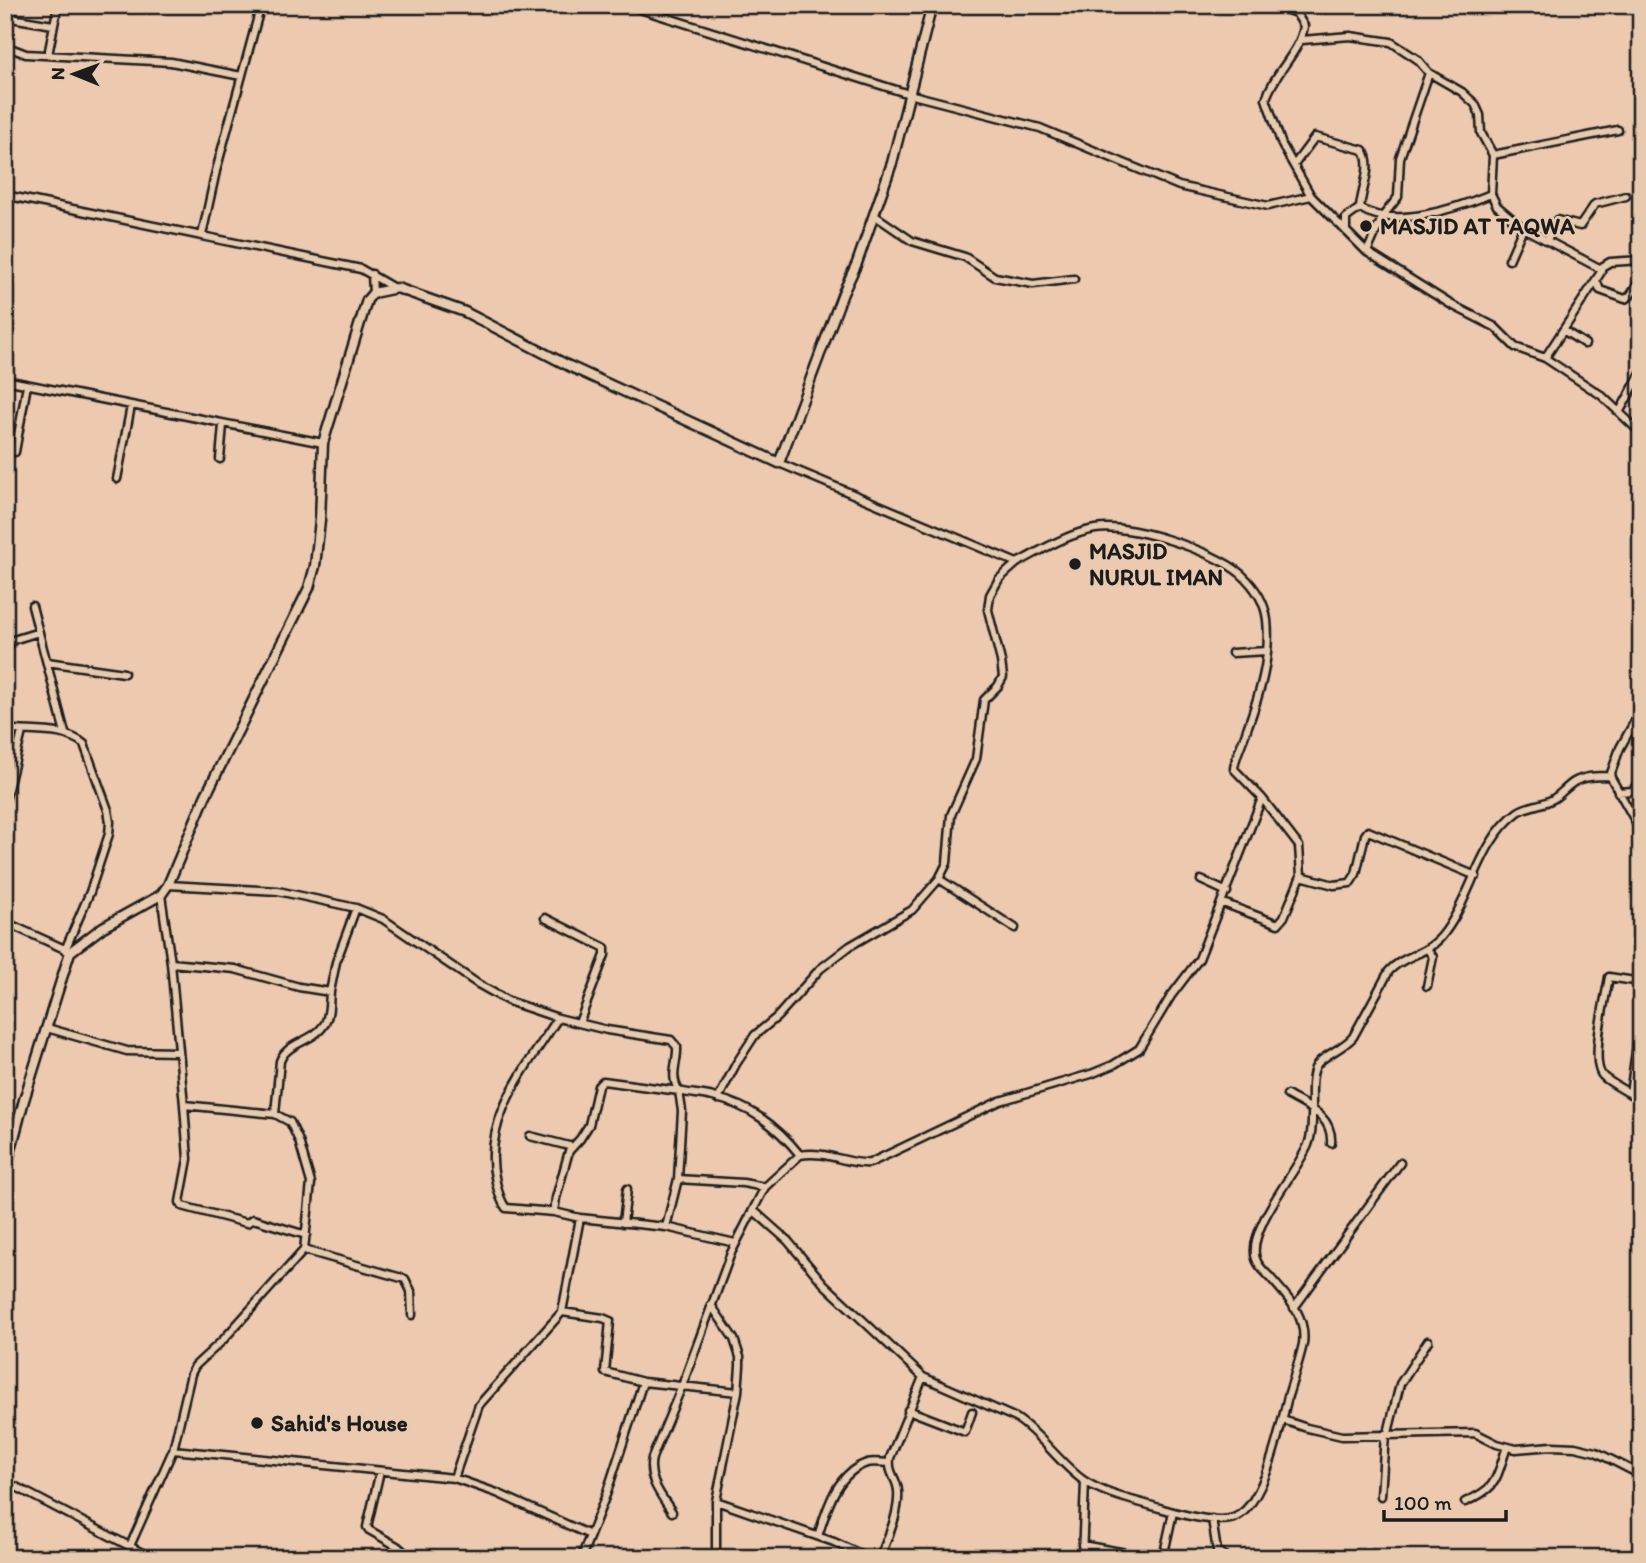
<svg xmlns="http://www.w3.org/2000/svg" width="1646" height="1563" font-family="Itim,sans-serif">
<style>
.lines{fill:none;stroke-linecap:round;stroke-linejoin:round}
.minor-casing{stroke:#1c1c1c;stroke-width:11}
.tertiary-casing{stroke:#1c1c1c;stroke-width:13}
.minor{stroke:#e8cbaf;stroke-width:6}
.tertiary{stroke:#e8cbaf;stroke-width:8}
.poi-dot{fill:#1c1c1c;stroke:#e8cbaf;stroke-width:2.5}
.labels{text-anchor:middle;dominant-baseline:central;stroke-width:5;stroke-linejoin:round;paint-order:stroke}
.poi-label{font-size:23px;font-weight:bold;fill:#1c1c1c;stroke:#e8cbaf;text-anchor:start}
</style>
<rect width="100%" height="100%" fill="#ecc9af"/>
<filter id="ink" filterUnits="userSpaceOnUse"><feTurbulence type="fractalNoise" baseFrequency=".0143" numOctaves="2"/><feDisplacementMap in="SourceGraphic" scale="14" xChannelSelector="R" yChannelSelector="G"/><feConvolveMatrix kernelMatrix="1 2 1 2 8 2 1 2 1" color-interpolation-filters="sRGB"/></filter>
<g filter="url(#ink)">
<g class="lines">
<defs>
<path id="minor" d="M627,5l282,89 131,34 139,58 89,20 43,-10
M1274,5l22,8 8,13c-4,27 -30,46 -38,73l16,46 29,51 56,56 83,52 45,23 20,20 30,11 56,37 40,38
M5,17l48,8
M1302,40l48,-4 41,6 26,17 12,14 33,19 13,12 5,11 1,18 12,22 -2,39 6,12 26,22 78,41v3l-56,86
M5,46l21,8 145,8 70,14
M48,55l10,-50
M1493,155l125,-25
M1294,165l21,-28 48,13c11,15 -2,40 -3,58 33,22 97,0 131,-14
M5,195l356,74 33,19
M874,215l38,26 53,16 30,20 38,7 41,-5
M1346,231v-13l14,-10
M202,235l14,-64 45,-166
M1547,240l10,-20 23,6 15,-22 31,-8
M1367,252l16,-36 15,-19 2,-39 29,-85
M1509,260l14,-32
M1600,268l10,-6 31,-2
M372,274l1,19
M1596,280l4,10 25,9 5,-3 11,-18
M1563,330l22,14
M5,380l318,63
M1620,411l21,-38
M15,452l12,-67
M220,459l3,-34
M117,479l14,-73
M1017,563c25,-13 50,-29 78,-34 35,-6 120,22 146,45 13,12 24,28 26,46 4,38 -7,73 -20,109 -4,13 -12,27 -13,40l28,29 37,48 2,30 -17,41 -6,7 -55,-21
M32,606l33,127
M5,651l8,-11 26,-8
M1232,653l35,-2
M47,662l77,11
M5,677l4,52
M1641,710l-21,38 -10,28 31,55
M5,729c26,4 58,-2 79,15l24,66 2,12 -1,12 -19,58 -25,58
M1618,792l15,-1 8,-15
M5,801l17,-69
M1301,876l33,9 16,-2 6,-9 9,-39 3,-4 108,45
M939,879l76,49
M1201,880l26,12
M168,885l110,6 78,17 27,11 95,65 30,17 50,17 49,12 64,10 6,7c1,16 -8,29 2,44 11,3 23,3 34,6 37,9 63,28 87,58l-35,32 -12,23
M161,895l10,68
M545,918l60,30v7l-26,68
M5,922l64,29
M1641,982l-32,-5c-3,19 -20,86 -6,99 5,6 30,19 38,24
M1427,986l6,-29 -5,-7
M47,1028l80,23 51,1
M1630,1094l11,-78
M1287,1095c20,12 46,20 44,48
M718,1099l18,-35 19,-29 22,-18 43,-48 30,-23 62,-36 27,-31 8,-16 4,-48 25,-56 8,-59 14,-14 5,-9 -2,-16 -13,-51 2,-15 9,-16 18,-16 -238,-100
M184,1105l4,54 -8,43 2,4 57,15 8,2 6,-4 53,16
M275,1114l5,-53c7,-19 33,-19 44,-36 6,-9 5,-23 6,-33
M530,1136l43,11
M800,1155c27,-5 47,10 70,8l130,-62 91,-27 22,-9 26,-16 32,-53 28,-37 63,-161
M554,1212l-48,-4c-6,-8 -8,-16 -10,-26 -16,-61 31,-115 62,-164
M580,1218l-18,94 41,6 7,3 -5,51 38,10
M623,1223l4,-34
M666,1227l12,-48
M735,1243l-69,-16 -86,-9 -26,-6 2,-14 13,-47 11,-12 9,-14 9,-39 5,-5 76,10 3,20 -4,68 65,4 22,4
M304,1250l101,29 6,12 1,24
M711,1305l23,34 6,18v9l-2,26 -22,109 118,41 35,16
M1294,1308l106,-145
M908,1410l57,22 7,-20
M1283,1420l24,8 35,8 133,-3 22,11 19,5 36,-3 23,1 21,5 45,23
M1388,1433l12,-49 28,-43
M173,1450l281,28 43,15 93,42
M380,1471l-13,56 2,3 28,16 14,12
M454,1478l25,-73 83,-93
M5,1481l147,77
M1381,1496l4,-62
M716,1501v57
M1465,1502c34,-15 30,-22 42,-55
M672,1512c-11,-17 -25,-33 -20,-54l30,-72 49,-133 22,-43 35,31 36,43 99,93 93,41c26,17 42,44 67,62 22,15 54,21 80,29 17,5 57,16 73,8 29,-14 45,-92 52,-121 5,-17 11,-34 15,-52 4,-29 -16,-47 -34,-68 -5,-5 -11,-10 -13,-17 -10,-29 41,-87 52,-114 9,-23 -1,-63 8,-79 5,-10 27,-17 37,-29l36,-66c17,-18 39,-15 56,-39 28,-38 34,-91 73,-120 10,-7 23,-6 35,-13 7,-4 13,-12 21,-17 10,-6 24,-6 36,-6
M1212,1519l5,32 11,7
M818,1536c9,-27 18,-63 49,-73 6,-2 15,0 22,0
M1082,1545l71,13
M130,1546l43,-96 18,-76 4,-8 28,-26 81,-90 7,-67 -12,-42 -9,-19 -15,-8 -91,-9 -13,-142 64,6 64,18 31,5 6,-30 20,-54
M581,1558l25,-63 37,-113 95,10
M880,1558c7,-20 20,-45 18,-67 -1,-13 -10,-17 -8,-33l33,-81
M1082,1558l3,-76
M1163,1558l10,-46"/>
<path id="tertiary" d="M5,1172l19,-72 46,-148 33,-25 58,-32 7,-10 37,-88 104,-209 6,-22 5,-46 3,-77 44,-143 6,-7 24,-5 68,24 104,54 210,97 64,-170 14,-30 35,-100 40,-158"/>
</defs>
<use href="#minor" class="minor-casing"/>
<use href="#tertiary" class="tertiary-casing"/>
<use href="#minor" class="minor"/>
<use href="#tertiary" class="tertiary"/>
</g>
</g>
<g class="poi-dot">
<circle cx="1366" cy="226" r="7"/>
<circle cx="1075" cy="564" r="7"/>
<circle cx="257" cy="1423" r="7"/>
</g>
<g class="labels">
<g class="poi-label">
<text x="1380" y="226">MASJID AT TAQWA</text>
<text x="1089" y="551">MASJID<tspan x="1089" dy="26">NURUL IMAN</tspan></text>
<text x="271" y="1423">Sahid's House</text>
</g>
</g>
<rect width="1646" height="1563" fill="none" stroke="#e8cbaf" stroke-width="28"/>
<rect x="14" y="14" width="1618" height="1535" fill="none" stroke="#1c1c1c" stroke-width="2.5" filter="url(#ink)"/>
<g transform="translate(74 74) rotate(271)" stroke="#e8cbaf" stroke-width="5" paint-order="stroke">
<path d="M0-5L12 26L0 18L-12 26Z" fill="#1c1c1c"/>
<text y="-10" font-size="19" font-weight="bold" text-anchor="middle" fill="#1c1c1c">N</text>
</g>
<path d="M1384 1510v10h122v-10" fill="none" stroke="#1c1c1c" stroke-width="3.5"/>
<text x="1394" y="1510" font-size="21" fill="#1c1c1c" stroke="#e8cbaf" stroke-width="5" paint-order="stroke">100 m</text>
</svg>
